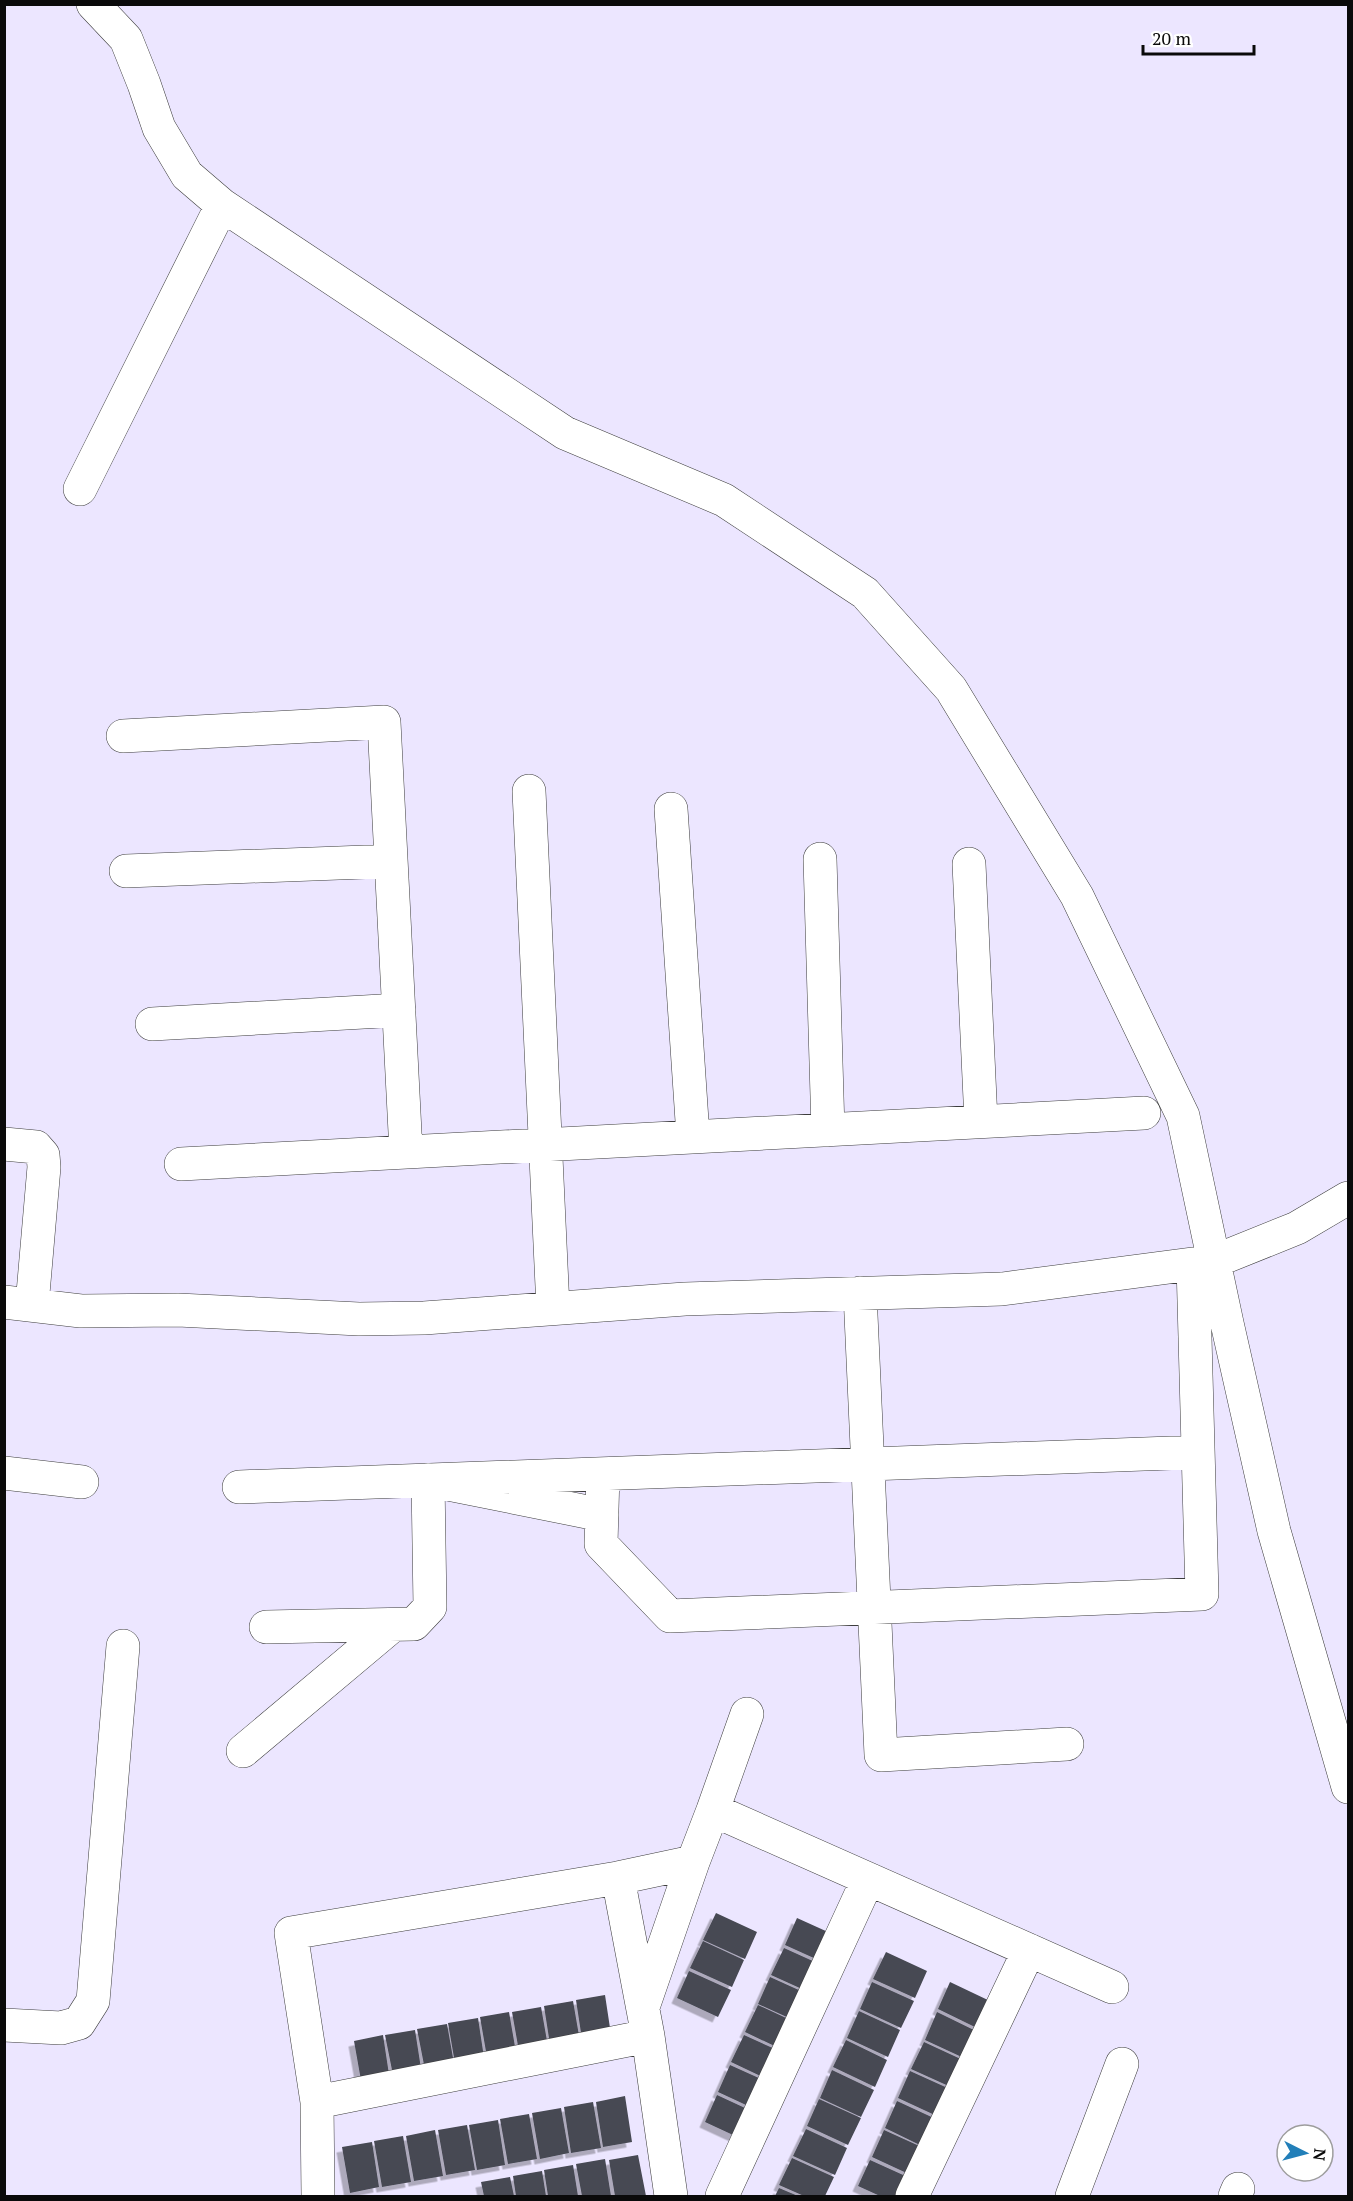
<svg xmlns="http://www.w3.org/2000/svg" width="1353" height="2201" font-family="'PT Serif',serif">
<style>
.building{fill:#464852;filter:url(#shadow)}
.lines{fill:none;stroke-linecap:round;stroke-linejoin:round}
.minor-casing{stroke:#3d3d3d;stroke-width:34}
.minor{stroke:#fff;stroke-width:33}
</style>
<defs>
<filter id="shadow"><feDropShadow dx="-5.5" dy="5.5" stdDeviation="0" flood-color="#0004"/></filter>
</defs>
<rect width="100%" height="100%" fill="#ece6ff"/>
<path class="building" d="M716,1913l41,19 -12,27 -42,-19z
M797,1918l42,19 -12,27 -42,-19z
M703,1941l41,19 -12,27 -42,-19z
M784,1948l42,19 -13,27 -42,-19z
M886,1952l41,19 -12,27 -42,-19z
M689,1971l42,19 -13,27 -41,-19z
M770,1977l42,19 -12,27 -42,-19z
M872,1982l42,19 -13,27 -41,-19z
M950,1982l42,20 -13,27 -41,-20z
M605,1995l7,46 -29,5 -7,-46z
M573,2001l8,46 -30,4 -7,-45z
M758,2005l41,19 -12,28 -42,-20z
M541,2007l8,45 -29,5 -8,-45z
M859,2011l41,19 -12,27 -41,-19z
M509,2012l8,46 -29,5 -8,-46z
M937,2012l41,20 -12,27 -41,-19z
M478,2018l7,46 -29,5 -8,-46z
M447,2024l8,45 -29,6 -9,-46z
M415,2030l7,45 -28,5 -9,-45z
M383,2035l7,46 -28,5 -8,-45z
M744,2035l42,19 -13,28 -42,-20z
M846,2040l41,20 -12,27 -42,-20z
M924,2042l41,19 -12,27 -42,-19z
M730,2065l42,19 -13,27 -41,-19z
M832,2070l42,20 -13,27 -41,-19z
M910,2071l42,19 -13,27 -41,-19z
M717,2095l41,19 -12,27 -41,-19z
M625,2096l7,46 -29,5 -7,-45z
M819,2099l42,19 -13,27 -41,-19z
M897,2101l41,19 -12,28 -41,-20z
M593,2102l8,46 -30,5 -7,-46z
M561,2108l8,45 -29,6 -8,-46z
M529,2114l8,45 -29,5 -8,-45z
M498,2120l7,45 -28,5 -8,-45z
M467,2125l8,45 -29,5 -8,-45z
M806,2129l41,19 -12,27 -42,-19z
M435,2130l8,46 -29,5 -8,-45z
M884,2130l42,19 -13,27 -41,-19z
M403,2136l8,46 -29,5 -8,-46z
M372,2142l7,45 -29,6 -8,-46z
M638,2155l8,41h-31l-6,-36z
M792,2158l42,19 -9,19h-21l-25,-11z
M605,2159l6,37h-29l-6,-32z
M870,2160l42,19 -8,17h-24l-22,-10z
M573,2165l5,31h-30l-4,-26z
M542,2171l4,25h-30l-3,-20z
M510,2177l4,19h-30l-3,-14z
M779,2188l19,8h-23z"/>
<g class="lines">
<defs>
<path id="minor" d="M93,4l33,35 18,45 15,44 28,47 35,30 343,228 159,67 141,93 86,96 126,207 106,220 44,207 47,208 74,256
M80,489l142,-284
M123,736l261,-14 22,430
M529,791l24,517
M671,809l22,327
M820,859l8,271
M969,864l12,257
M126,871l265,-10
M152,1024l247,-14
M4,1144l32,3 7,8 1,12 -12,138
M181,1164l963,-51
M860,1293l21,462 186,-11
M4,1302l77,9 97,-1 181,9 65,-1 261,-19 317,-10 213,-28 82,-33 51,-30
M4,1473l78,9
M603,1474l-2,70 69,72 532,-22 -9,-330
M239,1487l959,-35
M266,1627l148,-3 16,-17 -2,-127 174,35
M243,1751l150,-126
M713,1810l34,-96
M618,1878l30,158 23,160
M643,2007l50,-145 20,-52 399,177
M4,2025l57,3 18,-5 14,-22 30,-355
M317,2102l331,-66
M318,2196l-1,-94 -26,-169 327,-55 75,-16
M722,2196l146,-317
M912,2196l117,-246
M1072,2196l50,-132
M1235,2196l3,-7"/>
</defs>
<use href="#minor" class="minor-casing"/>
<use href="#minor" class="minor"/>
</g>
<rect width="1353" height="2201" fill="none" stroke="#0a0a0a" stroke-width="12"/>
<g transform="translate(1305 2153) rotate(96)"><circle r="28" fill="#ffffff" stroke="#9d9d9d" stroke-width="1.5"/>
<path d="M0-4.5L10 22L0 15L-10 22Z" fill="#227fb9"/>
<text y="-9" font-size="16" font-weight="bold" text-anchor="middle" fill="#0a0a0a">N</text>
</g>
<path d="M1143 45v9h111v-9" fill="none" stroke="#0a0a0a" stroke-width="3"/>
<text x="1152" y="45" font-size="18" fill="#0a0a0a" stroke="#ffffff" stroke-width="4.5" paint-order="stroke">20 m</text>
</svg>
